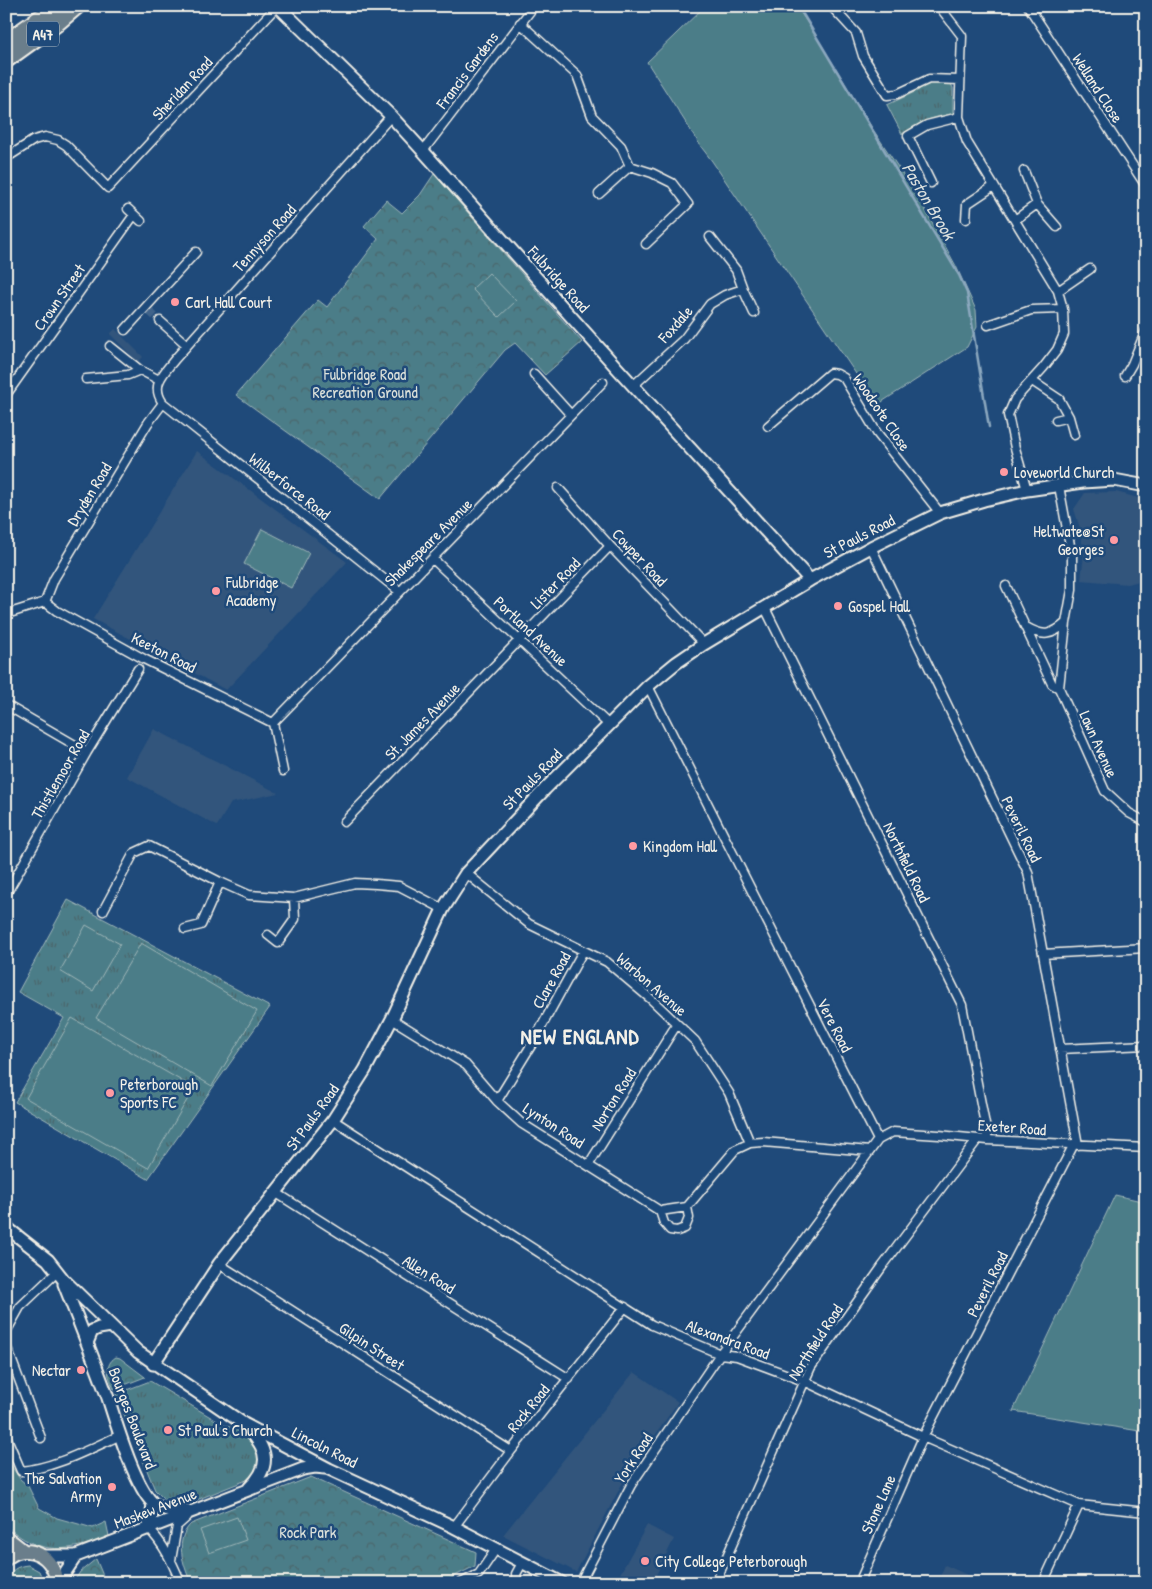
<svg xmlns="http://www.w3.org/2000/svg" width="1152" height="1589" font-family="'Patrick Hand',sans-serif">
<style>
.built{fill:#32557c}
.grass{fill:url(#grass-tufts);stroke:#a0b7b8}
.forest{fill:url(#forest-crowns);stroke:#a0b7b8}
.garden{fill:#4c7d88;stroke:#a0b7b8}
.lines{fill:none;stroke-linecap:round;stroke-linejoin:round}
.stream{stroke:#8ca8bf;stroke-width:2.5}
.street-tunnel{stroke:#3f638a;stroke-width:8;stroke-dasharray:8 4;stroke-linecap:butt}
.street-casing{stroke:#f4f1e8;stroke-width:11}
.secondary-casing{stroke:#f4f1e8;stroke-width:15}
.primary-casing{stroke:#f4f1e8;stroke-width:16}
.highway-casing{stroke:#f4f1e8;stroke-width:19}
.street{stroke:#1f4a7a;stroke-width:8}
.secondary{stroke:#1f4a7a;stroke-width:11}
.primary{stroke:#6b7e8b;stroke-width:12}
.highway{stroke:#6b7e8b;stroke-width:15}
.poi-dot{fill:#ff9aa2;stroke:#1f4a7a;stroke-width:2}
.labels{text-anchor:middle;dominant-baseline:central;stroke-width:5;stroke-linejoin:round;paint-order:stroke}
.shield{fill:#1f4a7a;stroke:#b4bfc7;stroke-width:1}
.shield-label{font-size:15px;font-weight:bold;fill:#f4f1e8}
.street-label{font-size:16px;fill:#f4f1e8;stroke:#1f4a7a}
.poi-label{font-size:16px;fill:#f4f1e8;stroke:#1f4a7a;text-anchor:start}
.park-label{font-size:16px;fill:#dbe0da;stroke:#1f4a7a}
.water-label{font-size:18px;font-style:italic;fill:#dadfde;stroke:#1f4a7a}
.district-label{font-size:21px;font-weight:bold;letter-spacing:1px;fill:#f4f1e8;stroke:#1f4a7a}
</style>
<defs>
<pattern id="grass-tufts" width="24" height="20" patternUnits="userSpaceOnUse" patternTransform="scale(1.25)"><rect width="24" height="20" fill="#4c7d88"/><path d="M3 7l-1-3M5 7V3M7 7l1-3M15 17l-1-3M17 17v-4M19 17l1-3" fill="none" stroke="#4b656a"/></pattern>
<pattern id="forest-crowns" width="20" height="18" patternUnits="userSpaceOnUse" patternTransform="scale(1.25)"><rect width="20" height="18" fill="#4c7d88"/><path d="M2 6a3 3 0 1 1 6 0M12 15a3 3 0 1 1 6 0" fill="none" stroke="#4b656a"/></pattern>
</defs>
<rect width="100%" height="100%" fill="#1f4a7a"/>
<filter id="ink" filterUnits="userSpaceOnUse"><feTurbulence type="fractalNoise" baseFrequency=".02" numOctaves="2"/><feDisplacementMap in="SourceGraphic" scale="10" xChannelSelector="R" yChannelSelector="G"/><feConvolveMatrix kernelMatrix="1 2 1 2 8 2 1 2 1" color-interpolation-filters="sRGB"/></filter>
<g filter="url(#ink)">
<path class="built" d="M115,329l28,28 -5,5 -28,-28z
M197,451l150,111 -121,128 -133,-71z
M1116,492l22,6 8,4v75l-6,4 -13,3 -46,-4 3,-26 -5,-29 -5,-16 11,-16z
M154,729l124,64 -47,10 -14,23 -90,-49z
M634,1372l44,30 -56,82 -46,88 -73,-37z
M647,1525l27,14 -22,44h-37z
M945,1565l29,13 -3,5h-34z"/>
<path class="grass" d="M930,81h12l9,3 2,4v26c-22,3 -33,8 -51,20l-15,-29 32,-15 1,-4z
M68,900l202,107 -122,172 -133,-77 49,-84 -46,-26z
M150,1381l74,44c26,8 48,29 25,54l-70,28h-5l-7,-5 -12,-12 -39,-96z
M6,1458l14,21 8,7 11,22 18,10 36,10 13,-6 3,14c-37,16 -71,21 -103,-11z
M28,1565l11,6 5,12h-36c1,-13 9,-17 20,-18z"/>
<path class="forest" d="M434,174l148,168 -37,33 -30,-32 -10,7 -125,149 -144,-104 82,-95 9,7 51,-68 -14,-13 22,-26 16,13 18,-18z
M116,1357l4,1 25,19 -31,12c-5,-11 -11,-24 2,-32z
M311,1477l165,75 -1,14 -34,17h-250c-8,-19 -17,-43 0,-59z
M96,1559l10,24h-33l7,-11z"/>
<path class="garden" d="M705,6h91l19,28 59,97 46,69 36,66 20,44 1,17 -10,20 -90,58 -165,-244 -10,-13 -55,-86z
M489,273l27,28 -17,16 -27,-28z
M262,529l47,24 -18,35 -47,-24z
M86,925l34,19 -27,47 -33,-20z
M141,943l116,68 -45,75 -116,-68z
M72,1018l122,70 -46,80 -122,-70z
M1115,1195l31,7v230l-133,-21z
M237,1517l9,23 -37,13 -9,-23z"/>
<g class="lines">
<path class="stream" d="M798,6l161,269 8,18 22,134"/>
<path class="street-tunnel" d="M149,311l11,10"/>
<defs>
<path id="street" d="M831,6l25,27 7,23 24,39 10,-1 32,-15 31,1
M939,6l23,30 -3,81 8,25 91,149 5,18 1,25 -7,16 -14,18 -28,31 -7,16 7,33 12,42
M1028,6l118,180
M1145,6l1,2
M520,23l57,52 15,41 29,30 9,20 22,7 20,10 16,21 -42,40
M391,116l-216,243c-11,14 -25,26 -12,44l236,188
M423,151l111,-145
M6,158l28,-18 11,-3 13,3 8,5 42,43 169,-182
M1024,171l13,33
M931,183l-23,-47 19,-11 32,-8
M599,194l31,-28
M128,209l13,12
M966,219l1,-15 27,-18
M1015,220l22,-16 20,23
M710,237l26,33 7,19 11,24
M1058,291l32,-22
M160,321l27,24
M988,325l43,-15 32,-1
M125,330l71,-78
M110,346l30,24 19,10
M534,374l37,41
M1125,376l7,-12 14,-34
M86,379l42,-4 12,-5
M1032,381l27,18 10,18 5,18
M634,385l50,-46 26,-35 15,-9 18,-6
M6,395l128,-180
M1056,420l13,-3
M768,426l62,-53 7,1 7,4 33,55 63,80
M1059,486l13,70v34l-6,33 -7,65 46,103 24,22 17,9
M558,488l52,58 94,98
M871,547l157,325 50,273
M433,559l175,165
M1006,586l46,98 7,4
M45,602l12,9 87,48 129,64
M45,602l9,-23 94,-156 15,-20
M765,608l197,397 26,135
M13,612l32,-10
M1026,627c17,10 25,9 40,-4
M6,705l81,47
M273,723l330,-341
M273,723l10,48
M344,822l266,-276
M466,873l63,51 78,38 45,38 43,41 34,52 21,50
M6,894l81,-142 51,-83
M103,911l31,-58 15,-7 71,36 29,13 45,3 61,-15 21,1 23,2 44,23
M185,929l16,-4 19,-43
M268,935l10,8 17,-24 -1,-21
M1043,954l103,-6
M392,1019l74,46 31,36 24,22 139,88
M1060,1049l86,-4
M497,1101l35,-57 51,-93
M333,1120l319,205 68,29 17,2 67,25 119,56 156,68 67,7
M878,1140l15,-8 46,3 49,5 158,8
M589,1164l88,-140
M275,1192l294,187
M687,1207l2,11 -4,10 -8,3 -7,-1 -6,-7 -4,-12 27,-4 48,-57 15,-7 13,-1 107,9
M219,1264l292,187
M6,1332l14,-25 37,-35
M6,1345l35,93
M6,1436l15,35c34,-3 68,-22 100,-36
M454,1527l57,-76 114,-144
M148,1528c16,16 24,34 33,55
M171,1560l6,-34 10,-9
M461,1583l18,-9 17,-25
M518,1583l-2,-9 6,-11
M580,1583l51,-98 89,-131 158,-214 -230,-454
M715,1583l96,-216 71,-100 96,-128
M859,1583l64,-146 151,-293
M1043,1583l36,-78"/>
<path id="secondary" d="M278,6l113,110 32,35 194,217 193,212
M6,1227l42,33 15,19 75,73 106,72 85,45 125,58 108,56
M64,1284c15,38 30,76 44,114 8,25 27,89 45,105 9,7 21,9 33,8
M87,1343l5,-12 7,-3 12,-2
M153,1364l66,-100 114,-144 32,-50 27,-51 51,-110 23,-36 79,-84 103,-103 28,-23 28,-19 106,-64 61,-33 69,-34 44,-13 43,-10 56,-8 31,-2 32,6
M249,1488c21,-20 20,-37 1,-57
M148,1528l3,-7 2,-18
M45,1556h31l227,-87 12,-2 10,1
M58,1583l18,-27"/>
<path id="primary" d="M6,1537l18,14
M6,1559c21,-19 50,-2 50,24"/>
<path id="highway" d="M6,42l51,-36
M6,60l50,-36 21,-18"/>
</defs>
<use href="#street" class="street-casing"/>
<use href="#secondary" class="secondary-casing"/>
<use href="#primary" class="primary-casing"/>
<use href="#highway" class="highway-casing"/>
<use href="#street" class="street"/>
<use href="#secondary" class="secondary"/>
<use href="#primary" class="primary"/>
<use href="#highway" class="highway"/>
</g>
</g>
<g class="poi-dot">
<circle cx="175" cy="302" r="5"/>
<circle cx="1004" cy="472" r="5"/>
<circle cx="1114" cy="540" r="5"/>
<circle cx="216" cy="591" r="5"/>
<circle cx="838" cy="606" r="5"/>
<circle cx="633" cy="846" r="5"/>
<circle cx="110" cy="1093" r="5"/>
<circle cx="81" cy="1370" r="5"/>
<circle cx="168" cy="1430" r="5"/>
<circle cx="112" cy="1487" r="5"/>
<circle cx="645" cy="1561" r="5"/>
</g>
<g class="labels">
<rect class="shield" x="27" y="21.5" width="32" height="25" rx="4"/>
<g class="shield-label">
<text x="43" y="34">A47</text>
</g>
<g class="street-label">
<text transform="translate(467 70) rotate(-53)">Francis Gardens</text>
<text transform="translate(182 88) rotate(-47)">Sheridan Road</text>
<text transform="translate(1098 88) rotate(57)">Welland Close</text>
<text transform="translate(264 238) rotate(-48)">Tennyson Road</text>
<text transform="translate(559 279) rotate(48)">Fulbridge Road</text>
<text transform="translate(59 297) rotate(-55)">Crown Street</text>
<text transform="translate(675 324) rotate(-49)">Foxdale</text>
<text transform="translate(882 412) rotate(56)">Woodcote Close</text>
<text transform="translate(290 486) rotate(38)">Wilberforce Road</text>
<text transform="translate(89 494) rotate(-59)">Dryden Road</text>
<text transform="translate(859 536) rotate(-27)">St Pauls Road</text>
<text transform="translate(428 542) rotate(-45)">Shakespeare Avenue</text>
<text transform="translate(640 557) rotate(47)">Cowper Road</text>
<text transform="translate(555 583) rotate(-46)">Lister Road</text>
<text transform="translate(531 631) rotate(43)">Portland Avenue</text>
<text transform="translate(164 652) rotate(27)">Keeton Road</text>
<text transform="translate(422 721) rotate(-46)">St. James Avenue</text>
<text transform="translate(1099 744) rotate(66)">Lawn Avenue</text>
<text transform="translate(60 774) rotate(-60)">Thistlemoor Road</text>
<text transform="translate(532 779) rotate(-46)">St Pauls Road</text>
<text transform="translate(1022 829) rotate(64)">Peveril Road</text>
<text transform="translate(907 862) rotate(64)">Northfield Road</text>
<text transform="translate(551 980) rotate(-61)">Clare Road</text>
<text transform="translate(652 984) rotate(41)">Warbon Avenue</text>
<text transform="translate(835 1025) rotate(63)">Vere Road</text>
<text transform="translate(613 1099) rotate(-58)">Norton Road</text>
<text transform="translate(312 1117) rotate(-54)">St Pauls Road</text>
<text transform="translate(554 1125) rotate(33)">Lynton Road</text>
<text transform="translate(1012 1127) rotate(4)">Exeter Road</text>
<text transform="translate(429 1274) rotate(32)">Allen Road</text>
<text transform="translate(987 1284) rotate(-63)">Peveril Road</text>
<text transform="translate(728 1339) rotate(20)">Alexandra Road</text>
<text transform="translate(815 1342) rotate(-57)">Northfield Road</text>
<text transform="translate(372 1346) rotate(33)">Gilpin Street</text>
<text transform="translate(528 1408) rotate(-51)">Rock Road</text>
<text transform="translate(133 1418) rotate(69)">Bourges Boulevard</text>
<text transform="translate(325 1447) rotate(27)">Lincoln Road</text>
<text transform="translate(633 1458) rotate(-57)">York Road</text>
<text transform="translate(878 1504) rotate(-66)">Stone Lane</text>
<text transform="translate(155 1508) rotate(-21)">Maskew Avenue</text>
</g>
<g class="poi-label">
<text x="185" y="302">Carl Hall Court</text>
<text x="1014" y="472">Loveworld Church</text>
<text x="1104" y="531" text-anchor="end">Heltwate@St<tspan x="1104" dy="18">Georges</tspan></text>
<text x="226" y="582">Fulbridge<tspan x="226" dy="18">Academy</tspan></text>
<text x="848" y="606">Gospel Hall</text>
<text x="643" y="846">Kingdom Hall</text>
<text x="120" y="1084">Peterborough<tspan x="120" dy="18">Sports FC</tspan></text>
<text x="71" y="1370" text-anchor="end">Nectar</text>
<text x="178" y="1430">St Paul's Church</text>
<text x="102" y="1478" text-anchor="end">The Salvation<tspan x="102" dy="18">Army</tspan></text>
<text x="655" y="1561">City College Peterborough</text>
</g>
<g class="park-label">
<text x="365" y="374">Fulbridge Road<tspan x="365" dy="18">Recreation Ground</tspan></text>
<text x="308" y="1532">Rock Park</text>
</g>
<g class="water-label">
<text transform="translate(929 201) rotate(59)">Paston Brook</text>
</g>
<g class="district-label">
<text x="580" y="1036">NEW ENGLAND</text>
</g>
</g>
<rect width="1152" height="1589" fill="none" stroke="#1f4a7a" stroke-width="25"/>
<rect x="12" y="12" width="1127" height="1564" fill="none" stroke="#f4f1e8" stroke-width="2" filter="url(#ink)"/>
</svg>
